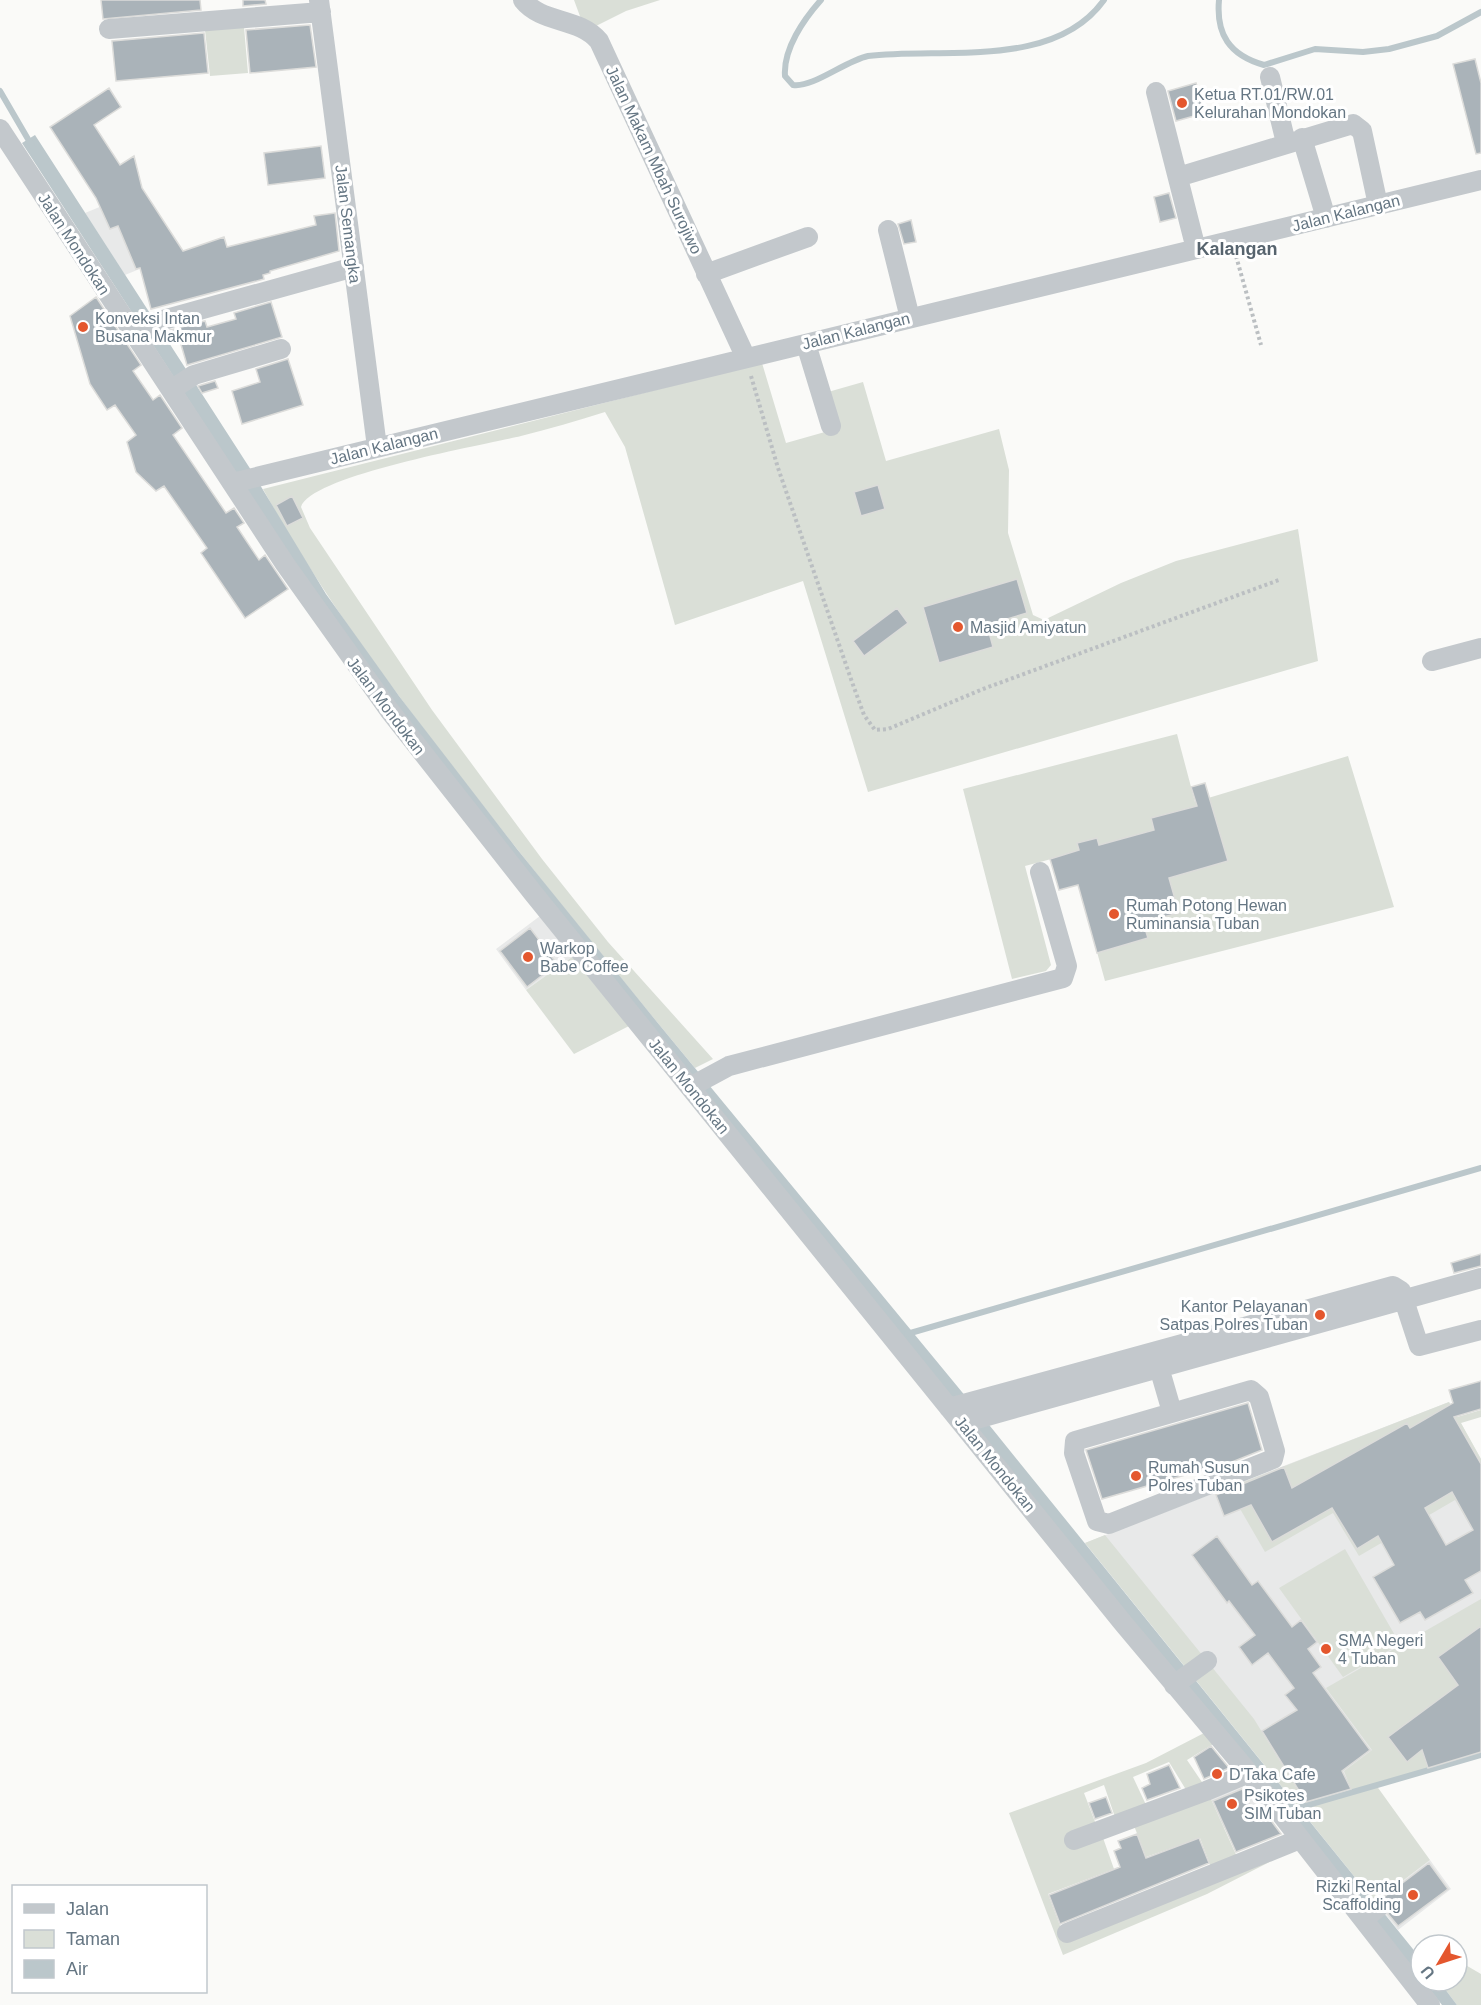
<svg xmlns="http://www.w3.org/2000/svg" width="1481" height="2005" font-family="Arial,sans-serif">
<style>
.built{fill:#e8e9e9}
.green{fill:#dadfd7;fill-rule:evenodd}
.water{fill:#bbc7cb}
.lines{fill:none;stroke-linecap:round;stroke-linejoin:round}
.stream{stroke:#bbc7cb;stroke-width:6}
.building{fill:#aab3b9;stroke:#dcdcda;stroke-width:1.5;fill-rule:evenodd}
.path{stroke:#bbbfc2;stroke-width:4;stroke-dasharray:3 3;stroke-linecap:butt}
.minor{stroke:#c3c8cc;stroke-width:20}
.poi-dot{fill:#e4572e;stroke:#fff;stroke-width:2}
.labels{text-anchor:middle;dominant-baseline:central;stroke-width:6;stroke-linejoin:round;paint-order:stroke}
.poi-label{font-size:16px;fill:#657683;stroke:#fff;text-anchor:start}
.street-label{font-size:16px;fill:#657683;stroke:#fff}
.neighbourhood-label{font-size:18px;font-weight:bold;fill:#57646e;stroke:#fff}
</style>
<rect width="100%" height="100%" fill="#fafaf8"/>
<path class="built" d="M143,189l40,62 -58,24 -40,-62z
M540,916l32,41 -46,33 -30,-41z
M1449,1402l32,57v296l-181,52 -215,-264z
M1244,1778l24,30 -44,20 -15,-33z
M1430,1860l21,29 -53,41 -23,-28z"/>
<path class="green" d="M574,0h86l-34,11 -30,15 -15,-7z
M244,27l4,46 -38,3 -5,-46z
M762,363l24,80 53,-15 -11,-36 35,-10 23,79 113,-32 10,41 -1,63 25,82 11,5 77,-37 55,-22 122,-32 20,132 -450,131 -65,-211 -128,44 -50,-178 -20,-35c-28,9 -56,17 -84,24 -37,9 -210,39 -220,71l9,21 122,182 110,149 66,83 105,117 -18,9c-83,-100 -166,-202 -245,-305 -68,-88 -134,-177 -187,-274z
M1177,734l18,68 153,-46 46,151 -289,74 -35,-127 -45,12 26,99 -5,6 -34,8 -49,-190z
M572,957l57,69 -55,28 -48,-64z
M1449,1402l8,15 24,-7v7l-20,6 20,36v85l-26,-44 -96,56 -26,-43 -68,39 -37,-64z
M1105,1535l149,184 53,86 45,-13 -8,-21 28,-21 -46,-62 155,-89v156l-105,30 54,75 -55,42 -290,-359z
M1345,1549l55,95 -57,33 -64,-89z
M1206,1732l9,11 -28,17 19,28 32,71 61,-12 -92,47 -144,61 -54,-142 137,-50zM1169,1762l19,31 -41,14 -14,-30zM1104,1785l12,35 -19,7 -13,-34zM1133,1823l13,34 54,-19 12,32 -150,61 -14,-37 66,-25 -12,-34z
M1457,1960l24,14v31h-24l-18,-24h18z"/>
<path class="water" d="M35,135l216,335 75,124 73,102 118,153 140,173 333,404 431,533v19l-916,-1128 -182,-243 -301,-464z
M1423,1981h16l18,24h-15z"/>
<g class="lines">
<path class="stream" d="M821,0c-17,19 -38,49 -36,76l8,9c20,3 52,-24 75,-29 75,-9 186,14 236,-56
M1219,0c-3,34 10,55 45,65l51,-16 48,3 26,-3 48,-13 44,-24
M0,91l32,55
M907,1334l574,-166
M1294,1809l187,-54"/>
</g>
<path class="building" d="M101,0h99l1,10 -98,9z
M243,0h22l1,4 -23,2z
M310,25l6,42 -66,6 -4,-43z
M204,33l4,40 -92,8 -4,-40z
M1475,59l6,24v70l-5,1 -23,-90z
M1196,83l9,30 -29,8 -8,-30z
M109,88l12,19 -27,18 26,40 14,-9 8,32 41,63 41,-14 3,10 89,-22 -2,-9 21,-3 4,38 -69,20v2l-7,2 1,4 -113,30 -11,-41 -4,1 -18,-43 -8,3 -14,-31 -46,-71z
M321,146l4,32 -57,7 -4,-32z
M1169,193l7,25 -16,4 -6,-25z
M911,220l5,22 -12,2 -6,-20z
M96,297l45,68 -8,6 20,29 7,-5 22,33 -9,7 53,78 8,-5 10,15 -7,4 22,33 6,-5 23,34 -43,29 -44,-65 6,-5 -43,-62 -8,5 -20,-19 -9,-30 9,-7 -21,-30 -8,5 -17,-26 -20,-68z
M271,302l11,35 -95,28 -7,-24 -6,2 -4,-13 35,-9 2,6 29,-8 -2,-6z
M288,359l15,46 -61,19 -10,-33 28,-9 -4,-13z
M215,381l3,7 -16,5 -4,-7z
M878,485l7,24 -24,7 -7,-24z
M292,496l11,22 -16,8 -11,-21z
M1017,579l10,34 -40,12 6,22 -54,16 -16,-56z
M897,608l11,15 -44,33 -11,-15z
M1205,783l23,78 -59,17 10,35 -36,9 5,16 -51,15 -19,-68 -19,5 -9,-31 29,-9 -2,-7 20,-5 2,7 55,-15 -3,-12 46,-12 -6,-19z
M530,928l27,36 -30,23 -27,-36z
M1481,1254v12l-27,7 -3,-10z
M1481,1381v28l-27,8 27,47v107l-16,9 8,13 -48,27 -5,-8 -20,11 -27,-46 21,-12 -16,-29 -21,13 -25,-41 -60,34 -21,-37 -27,11 -8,-21 68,-28 8,21 115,-65 3,5 43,-25 -4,-13zM1452,1492l21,38 -27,15 -21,-37z
M1248,1403l14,47 -55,22 -1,-3 -104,30 -16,-49z
M1217,1536l35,49 6,-4 34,46 9,-7 16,22 -9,7 13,18 -8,6 57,77 -28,21 9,18 -45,13 -44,-71 35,-21 -12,-15 9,-7 -26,-35 -16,12 -13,-18 16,-12 -26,-34 -2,2 -35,-48z
M1481,1626v126l-53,16 -6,-18 -15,12 -19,-25 70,-52 -20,-28z
M1211,1746l18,22 -25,11 -10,-22z
M1169,1765l11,23 -33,12 -5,-12 8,-4 -3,-10z
M1242,1789l13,26 9,-4 17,23 -45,18 -23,-51z
M1106,1797l6,16 -17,6 -6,-16z
M1137,1834l9,24 53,-20 10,25 -149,61 -11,-29 71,-28 -6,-16 7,-3 -3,-7z
M1429,1863l19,26 -50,37 -10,-12 3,-9 -7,-8z"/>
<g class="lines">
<path class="path" d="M1236,256l25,89
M751,376l27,92 74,214 12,33 11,15 13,-1 95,-40 296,-109"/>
<path class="minor" d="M319,0l58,447
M523,0c19,24 56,17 76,41l147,317
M109,29l212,-17
M1270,77l16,66
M1156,92l40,157
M0,129l285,435 104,146 144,183 590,730 126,150 181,232
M1302,138l24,80
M1178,177l175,-53 9,7 16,74
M888,230l22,88
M706,274l102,-37
M134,335l22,-13 198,-55
M806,344l25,82
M171,390l23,-15 87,-26
M232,483l1249,-303
M1432,661l49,-13
M690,1087l39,-21 334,-88 4,-12 -27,-94
M1156,1357l16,55
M1251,1390l8,7 16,54 -2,8 -164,65 -12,-3 -23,-68 1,-12z
M949,1408l444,-122 8,5 18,55 62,-16
M962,1423l519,-145
M1174,1685l33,-24
M1074,1840l132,-49 43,-18
M1364,1919l15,-12
M1067,1933l233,-94"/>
</g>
<g class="poi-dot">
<circle cx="1182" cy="103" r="6"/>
<circle cx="83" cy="327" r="6"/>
<circle cx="958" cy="627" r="6"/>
<circle cx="1114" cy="914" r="6"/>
<circle cx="528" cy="957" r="6"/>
<circle cx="1320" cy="1315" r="6"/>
<circle cx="1136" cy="1476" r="6"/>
<circle cx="1326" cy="1649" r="6"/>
<circle cx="1217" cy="1774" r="6"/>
<circle cx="1232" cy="1804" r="6"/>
<circle cx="1413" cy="1895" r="6"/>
</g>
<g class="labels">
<g class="poi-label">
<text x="1194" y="94">Ketua RT.01/RW.01<tspan x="1194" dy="18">Kelurahan Mondokan</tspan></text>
<text x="95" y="318">Konveksi Intan<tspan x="95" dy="18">Busana Makmur</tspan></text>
<text x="970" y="627">Masjid Amiyatun</text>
<text x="1126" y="905">Rumah Potong Hewan<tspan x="1126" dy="18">Ruminansia Tuban</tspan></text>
<text x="540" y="948">Warkop<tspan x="540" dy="18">Babe Coffee</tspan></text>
<text x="1308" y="1306" text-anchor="end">Kantor Pelayanan<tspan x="1308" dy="18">Satpas Polres Tuban</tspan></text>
<text x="1148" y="1467">Rumah Susun<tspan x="1148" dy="18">Polres Tuban</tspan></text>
<text x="1338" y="1640">SMA Negeri<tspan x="1338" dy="18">4 Tuban</tspan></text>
<text x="1229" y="1774">D'Taka Cafe</text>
<text x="1244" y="1795">Psikotes<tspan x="1244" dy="18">SIM Tuban</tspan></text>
<text x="1401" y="1886" text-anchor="end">Rizki Rental<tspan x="1401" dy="18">Scaffolding</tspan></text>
</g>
<g class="street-label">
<text transform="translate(654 160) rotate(65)">Jalan Makam Mbah Surojiwo</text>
<text transform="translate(1346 213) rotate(-14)">Jalan Kalangan</text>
<text transform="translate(348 224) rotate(83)">Jalan Semangka</text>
<text transform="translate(74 244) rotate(57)">Jalan Mondokan</text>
<text transform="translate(856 331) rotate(-14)">Jalan Kalangan</text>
<text transform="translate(384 446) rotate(-14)">Jalan Kalangan</text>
<text transform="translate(386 706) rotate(53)">Jalan Mondokan</text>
<text transform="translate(689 1086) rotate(51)">Jalan Mondokan</text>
<text transform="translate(995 1464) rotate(51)">Jalan Mondokan</text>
</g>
<g class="neighbourhood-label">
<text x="1237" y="249">Kalangan</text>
</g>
</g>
<rect x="12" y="1885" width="195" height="108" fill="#ffffff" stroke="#c1c8cd" stroke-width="1.5"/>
<rect x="24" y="1904" width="30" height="9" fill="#c3c8cc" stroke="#c1c8cd" stroke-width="1.5"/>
<text x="66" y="1915" font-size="18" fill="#657683">Jalan</text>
<rect x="24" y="1930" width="30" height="18" fill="#dadfd7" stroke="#c1c8cd" stroke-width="1.5"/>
<text x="66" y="1945" font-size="18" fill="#657683">Taman</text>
<rect x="24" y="1960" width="30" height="18" fill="#bbc7cb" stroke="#c1c8cd" stroke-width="1.5"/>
<text x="66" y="1975" font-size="18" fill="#657683">Air</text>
<g transform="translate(1439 1963) rotate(231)"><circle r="28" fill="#ffffff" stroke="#c1c8cd" stroke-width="1.5"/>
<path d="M0-4.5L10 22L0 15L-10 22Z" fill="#e4572e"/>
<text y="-9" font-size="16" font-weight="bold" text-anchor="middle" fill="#657683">U</text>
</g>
</svg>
